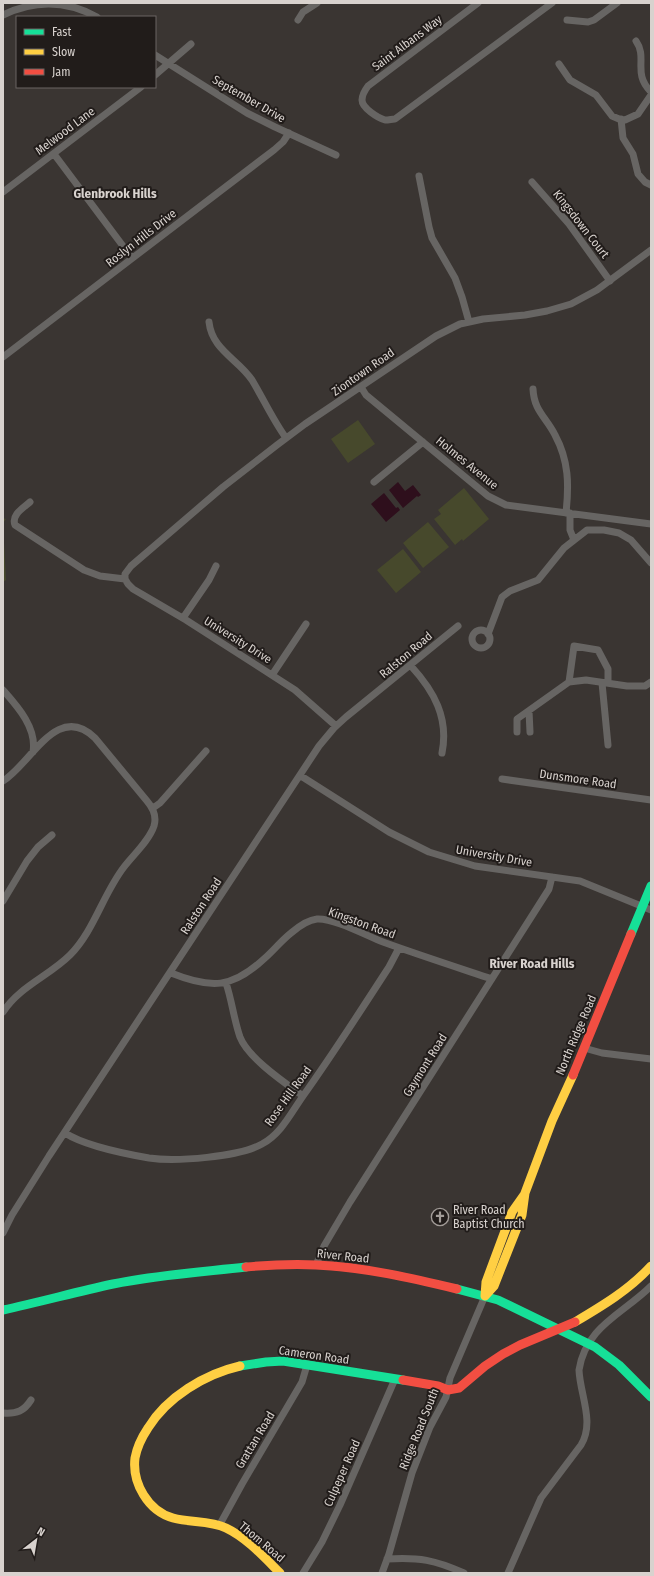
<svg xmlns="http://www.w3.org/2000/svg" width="654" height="1576" font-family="'Fira Sans Condensed',sans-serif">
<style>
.green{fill:#47492c}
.water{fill:#2e0f1c}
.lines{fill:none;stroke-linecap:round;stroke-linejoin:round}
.street{stroke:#676563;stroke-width:7}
.fast{stroke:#16e098;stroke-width:9}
.slow{stroke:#ffcf43;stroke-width:9}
.jam{stroke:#f24e42;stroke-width:9}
.labels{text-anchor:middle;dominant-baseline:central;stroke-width:4;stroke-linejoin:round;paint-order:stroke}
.street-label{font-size:12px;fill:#d8d2ce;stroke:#211c1a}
.poi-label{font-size:12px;fill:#d8d2ce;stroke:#211c1a;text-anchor:start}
.neighbourhood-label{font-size:13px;font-weight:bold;fill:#d8d2ce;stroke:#211c1a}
</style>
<rect width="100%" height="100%" fill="#3a3532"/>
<path class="green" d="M358,420l17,24 -27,19 -17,-24z
M464,488l25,31 -26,22 -1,-2 -7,6 -21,-26 7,-5 -3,-4z
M3,518l3,1 -3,4 3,57 -3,2z
M428,522l21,25 -26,21 -20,-25z
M403,549l18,23 -25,21 -19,-23z"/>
<path class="water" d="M398,482l7,9 8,-6 8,10 -3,2 -1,-1 -14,12 -14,-18z
M384,493l12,15 2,-1 2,3 -14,12 -15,-18z"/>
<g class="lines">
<path class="street" d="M478,3l-110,83c-3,4 -6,9 -6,14 0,8 16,18 23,20 4,0 7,-1 10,-1l157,-116
M3,15c31,-15 63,-15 94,2
M298,20l5,-8 14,-9
M567,20l21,2 6,-2 23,-17
M636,41c12,17 -4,32 15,51
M155,55l92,58 28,14 61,28
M559,64l11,16 26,15 16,21 7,3 6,1 13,-6 13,-19
M155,75l36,-31
M621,119l2,19 10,16 5,20 7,8 6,3
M54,154l78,104
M419,176l10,51 3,11 23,40 7,19 7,25
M532,182l37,42 41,57
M3,192l138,-105
M209,322c3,28 29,37 43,58 12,20 21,40 34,58
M3,357l271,-207 9,-8 6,-9
M361,387l5,8 122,101 18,9 145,19
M533,389c1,22 13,28 22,46 14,26 14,50 11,78
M374,482l49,-40
M30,502c-7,6 -19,13 -15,23l69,45 16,6 25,3
M570,513v17l4,10
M125,579v-5l6,-8 92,-79 54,-42 28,-21 131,-88 24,-12 23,-5 42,-4 22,-4 24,-7 26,-14 54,-40
M125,579l3,5 5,5 53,31 109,70 41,36
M183,618l26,-38 7,-14
M472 639a9 9 0 1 1 18 0a9 9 0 1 1-18 0Z
M488,634l14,-37 8,-6 28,-11 26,-32 23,-18h17l15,3 12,7 20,23
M411,666c23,25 38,52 31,87
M272,675l34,-51
M569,682l5,-36 24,4 10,19v14
M602,683l6,62
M3,690c15,17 34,38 30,62
M529,711l1,21
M517,732v-13l52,-37 17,-2 41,6h18l6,-4
M301,776l88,56 40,20 46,14 105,15 71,29
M502,779l149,21
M3,781c28,-17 54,-80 92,-43l52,63c6,7 10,15 7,25 -5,15 -21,29 -30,41 -21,27 -30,64 -54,88 -21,21 -50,31 -67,57
M153,808l7,-5 46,-52
M3,901l24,-40 11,-14 14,-12
M171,973c40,16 61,16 94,-15 9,-8 16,-17 26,-25 7,-6 16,-13 26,-14 17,-1 50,17 66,23 36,13 73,25 109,37
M226,983c6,18 8,37 14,54 8,21 45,46 63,59
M584,1048l18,5 49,6
M65,1133c20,13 61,21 84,25 27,4 90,-1 113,-14 19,-10 29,-31 41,-48 30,-42 58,-86 86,-129l10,-19
M3,1233l9,-18 37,-59 270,-410 15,-18 12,-11 112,-91
M316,1265l8,-19 26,-44 199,-313 3,-12
M3,1413c14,1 21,-2 28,-13
M219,1526l23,-42 60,-102 5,-17
M387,1559c32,-2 48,1 77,14
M303,1573l19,-31 18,-37 55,-126
M382,1573l7,-19 23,-81 18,-46 16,-30 4,-19 35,-82
M508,1573l33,-75 40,-53c14,-23 -1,-50 -2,-75 7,-44 44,-56 72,-84"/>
<path class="fast" d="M631,934l20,-48
M457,1289l41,11 97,47 24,18 32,32
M3,1310c37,-8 73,-18 110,-26 43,-9 88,-12 133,-17
M240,1366l26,-4 17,-1 120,19"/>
<path class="slow" d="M485,1296l9,-10 28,-71 3,-22 27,-72 21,-46
M485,1296l1,-14 26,-70 12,-17
M575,1322c27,-16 54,-32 76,-56
M240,1366c-35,8 -73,31 -92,62 -6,9 -11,19 -13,30 -3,25 13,53 38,60 17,5 37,2 53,10 21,10 38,29 54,45"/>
<path class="jam" d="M573,1075l58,-141
M246,1267c23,-2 46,-3 70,-2 48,2 95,13 141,24
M403,1380l35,6 10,4 11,-2 26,-22 18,-12 17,-9 55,-23"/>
</g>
<defs>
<symbol id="church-ring" viewBox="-11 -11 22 22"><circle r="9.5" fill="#211c1a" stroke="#a19b97" stroke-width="1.5"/><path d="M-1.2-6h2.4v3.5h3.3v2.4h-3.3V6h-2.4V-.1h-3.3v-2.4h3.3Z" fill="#a19b97"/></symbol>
</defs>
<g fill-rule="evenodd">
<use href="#church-ring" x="430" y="1207" width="20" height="20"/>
</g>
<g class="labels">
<g class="street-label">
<text transform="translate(407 43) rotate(-37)">Saint Albans Way</text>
<text transform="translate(249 99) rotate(30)">September Drive</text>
<text transform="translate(65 131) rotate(-37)">Melwood Lane</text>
<text transform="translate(581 224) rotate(52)">Kingsdown Court</text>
<text transform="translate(141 238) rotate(-38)">Roslyn Hills Drive</text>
<text transform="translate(363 372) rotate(-35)">Ziontown Road</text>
<text transform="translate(467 463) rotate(39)">Holmes Avenue</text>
<text transform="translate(238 640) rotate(32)">University Drive</text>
<text transform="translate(406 655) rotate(-40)">Ralston Road</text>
<text transform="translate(578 779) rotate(8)">Dunsmore Road</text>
<text transform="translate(494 856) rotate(10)">University Drive</text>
<text transform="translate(201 906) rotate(-57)">Ralston Road</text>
<text transform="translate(362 923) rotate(20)">Kingston Road</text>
<text transform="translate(576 1035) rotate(-67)">North Ridge Road</text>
<text transform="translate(425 1065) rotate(-58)">Gaymont Road</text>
<text transform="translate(288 1096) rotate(-54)">Rose Hill Road</text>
<text transform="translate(343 1256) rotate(6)">River Road</text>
<text transform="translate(314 1355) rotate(8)">Cameron Road</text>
<text transform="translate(419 1429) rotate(-68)">Ridge Road South</text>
<text transform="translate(255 1440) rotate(-59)">Grattan Road</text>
<text transform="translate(342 1473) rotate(-66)">Culpeper Road</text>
<text transform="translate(262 1542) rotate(40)">Thom Road</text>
</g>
<g class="poi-label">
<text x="453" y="1210">River Road<tspan x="453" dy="14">Baptist Church</tspan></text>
</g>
<g class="neighbourhood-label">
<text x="115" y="193">Glenbrook Hills</text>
<text x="532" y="963">River Road Hills</text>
</g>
</g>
<rect width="654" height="1576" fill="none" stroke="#d8d2ce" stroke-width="8"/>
<rect x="16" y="16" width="140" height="72" fill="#211c1a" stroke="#6a6562"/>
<rect x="24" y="29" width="20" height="6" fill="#16e098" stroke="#6a6562"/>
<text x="52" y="36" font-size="12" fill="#d8d2ce">Fast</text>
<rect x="24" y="49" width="20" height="6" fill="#ffcf43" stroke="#6a6562"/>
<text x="52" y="56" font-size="12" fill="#d8d2ce">Slow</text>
<rect x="24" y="69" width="20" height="6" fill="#f24e42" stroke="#6a6562"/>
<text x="52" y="76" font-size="12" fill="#d8d2ce">Jam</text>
<g transform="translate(36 1540) rotate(31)" stroke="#211c1a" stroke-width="3" paint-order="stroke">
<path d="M0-3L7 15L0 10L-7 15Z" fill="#d8d2ce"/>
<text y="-6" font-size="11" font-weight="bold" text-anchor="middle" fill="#d8d2ce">N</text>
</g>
</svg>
